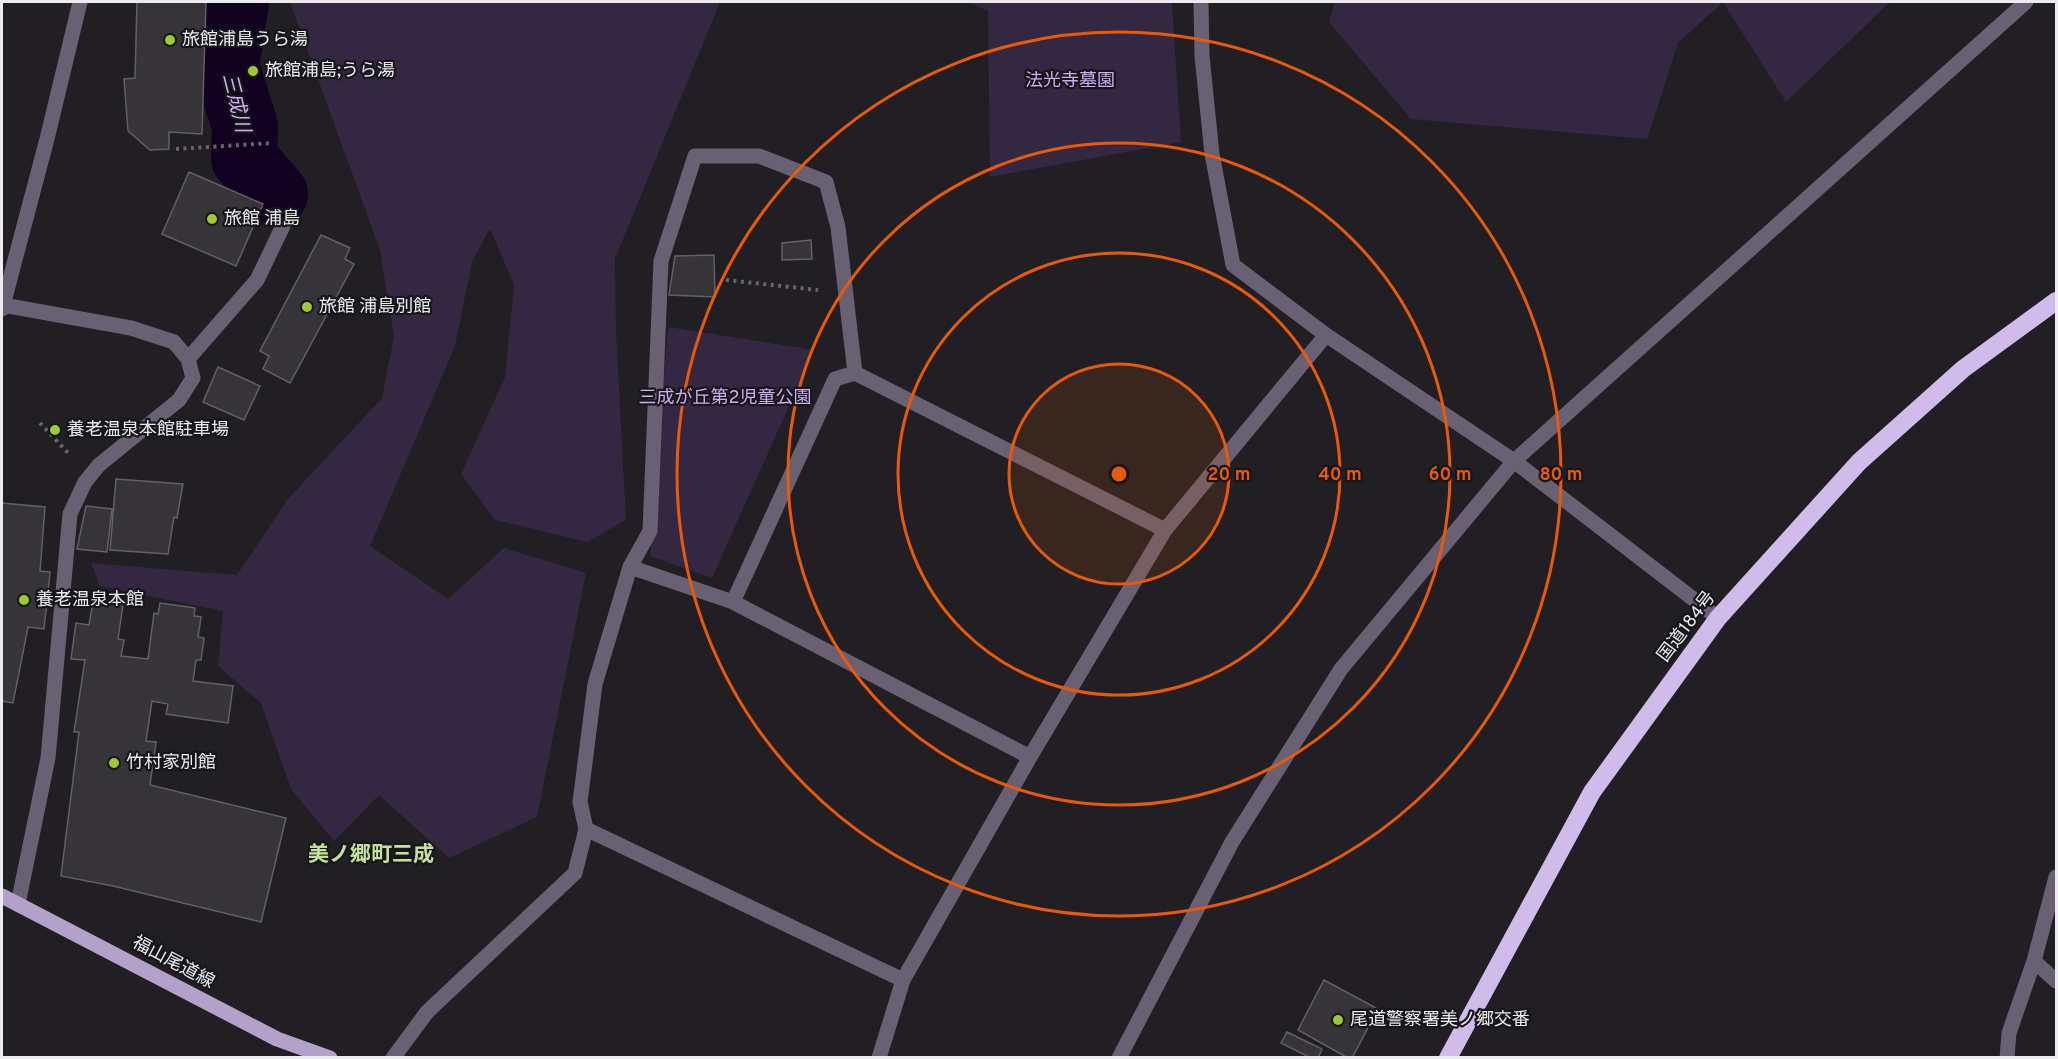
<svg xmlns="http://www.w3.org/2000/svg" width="2058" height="1059" font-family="Overpass,'Noto Sans JP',sans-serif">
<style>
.green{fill:#342742}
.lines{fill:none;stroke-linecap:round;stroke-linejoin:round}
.river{stroke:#120120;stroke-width:66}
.building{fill:#363438;stroke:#626065;stroke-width:1.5}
.path{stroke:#68666a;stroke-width:4;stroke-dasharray:3 4.5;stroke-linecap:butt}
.minor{stroke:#696073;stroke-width:15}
.major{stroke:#b3a1c9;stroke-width:15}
.highway{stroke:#d1bbeb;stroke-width:18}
.ring{fill:none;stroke:#e8590c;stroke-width:3}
.poi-dot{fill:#9bcb32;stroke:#17161a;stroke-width:2}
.labels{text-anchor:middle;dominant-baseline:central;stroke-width:4.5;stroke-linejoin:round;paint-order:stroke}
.poi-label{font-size:18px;fill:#ecebee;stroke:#17161a;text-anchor:start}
.park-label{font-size:18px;fill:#ceaef2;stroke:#17161a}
.street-label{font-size:18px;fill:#ecebee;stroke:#17161a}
.water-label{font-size:20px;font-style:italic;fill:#d0b0f4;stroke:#17161a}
.quarter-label{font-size:21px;font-weight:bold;fill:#c5e199;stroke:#17161a}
.centre{fill:#e8590c;stroke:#17161a;stroke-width:3}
.ring-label{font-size:18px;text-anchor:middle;font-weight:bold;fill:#e8590c;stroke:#17161a;stroke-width:4.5;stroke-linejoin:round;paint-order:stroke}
</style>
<rect width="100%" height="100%" fill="#211f23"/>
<path class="green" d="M290,2h430l-105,257 1,73 10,188 -39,22 -92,-22 -34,-46 44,-97 9,-92 -24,-57 -18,34 -17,84 -85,200 78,53 56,-51 82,25 -49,244 -88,41 -70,-63 -45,46 -43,-52 -30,-86 -43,-37 5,-55 -123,-25 -9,-23 146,12 51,-76 94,-101 12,-62 -14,-86z
M968,2h204l9,140 -191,35 -2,-166z
M1335,2h388l-45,41 -31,96 -236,-20 -82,-97z
M1723,2h167l-104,100z
M668,327l146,23 -102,228 -62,-22z"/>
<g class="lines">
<path class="river" d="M236,2l-10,64 19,60 -1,32 31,36"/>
</g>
<path class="building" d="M137,2h69l-4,132 -33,-2v17l-19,1 -22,-19 -4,-52 11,-1z
M189,172l74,32 -27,62 -74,-32z
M321,235l29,13 -5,11 9,5 -64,119 -27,-14 6,-13 -9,-5z
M811,240l1,19 -30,1v-17z
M714,255l1,42 -46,-2 6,-39z
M218,367l42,19 -16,34 -41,-18z
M116,479l67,5 -6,34 -3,-1 -6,37 -58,-4z
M2,503l43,4 -5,64 10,1 -6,57 -16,-2 -15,76 -11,-2z
M86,506l26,3 -5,43 -30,-3z
M93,601l30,4 -5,34 6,1 -3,16 27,3 6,-46 4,1 2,-11 35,5 -1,8 7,1 -3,20 6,1 -3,22h-5l-3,21 40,5 -5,37 -62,-9 2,-10 -16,-3 -6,40 10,1 -6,43 136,33 -25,104 -148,-36 -52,-10 18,-144h-5l11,-72 -14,-1 5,-36 13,2z
M1324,980l54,29 -26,49h-4l-50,-28z
M1287,1032l35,17 -4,9h-7l-30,-15z"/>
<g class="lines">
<path class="path" d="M176,149l96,-6
M726,280l92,10
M40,423l31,33"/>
<path class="minor" d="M1201,2l1,54 10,98 21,111 93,70 188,126 204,157
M3,305l128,23 43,14 14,17
M2,309l45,-170 33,-137
M630,567l103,35 297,155
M733,602l102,-223 20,-6 310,157
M586,829l317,151
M18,904l30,-146 22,-244 15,-32 14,-17 80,-65 14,-22 -5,-19 69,-79 26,-54
M2034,961l22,20
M393,1058l34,-46 148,-139 11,-44 -6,-27 15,-118 35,-117 20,-36 11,-270 34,-105h64l67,26 12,45 17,146
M879,1058l24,-78 127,-223 135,-227 161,-195
M1119,1058l113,-216 109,-173 173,-208 512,-459
M2007,1058l2,-25 25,-72 22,-84"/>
<path class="major" d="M2,896l275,143 53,19"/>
<path class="highway" d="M1448,1058l144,-266 126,-174 141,-156 104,-93 93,-68"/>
</g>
<circle cx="1119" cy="474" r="110" fill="#e8590c" fill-opacity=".12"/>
<g class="ring">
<circle cx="1119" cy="474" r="110"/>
<circle cx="1119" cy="474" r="221"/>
<circle cx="1119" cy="474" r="331"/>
<circle cx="1119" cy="474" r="442"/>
</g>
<g class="poi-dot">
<circle cx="170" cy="40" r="6"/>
<circle cx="253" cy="71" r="6"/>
<circle cx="212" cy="219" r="6"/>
<circle cx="307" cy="307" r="6"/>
<circle cx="55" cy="430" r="6"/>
<circle cx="24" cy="600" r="6"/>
<circle cx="114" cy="763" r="6"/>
<circle cx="1338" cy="1020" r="6"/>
</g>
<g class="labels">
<g class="poi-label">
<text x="182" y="40">旅館浦島うら湯</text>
<text x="265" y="71">旅館浦島;うら湯</text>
<text x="224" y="219">旅館 浦島</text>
<text x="319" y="307">旅館 浦島別館</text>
<text x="67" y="430">養老温泉本館駐車場</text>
<text x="36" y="600">養老温泉本館</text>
<text x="126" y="763">竹村家別館</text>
<text x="1350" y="1020">尾道警察署美ノ郷交番</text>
</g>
<g class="park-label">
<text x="1070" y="81">法光寺墓園</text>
<text x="725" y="398">三成が丘第2児童公園</text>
</g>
<g class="street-label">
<text transform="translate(1687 627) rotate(-53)">国道184号</text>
<text transform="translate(173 963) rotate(28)">福山尾道線</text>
</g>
<g class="water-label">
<text transform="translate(235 103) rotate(76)">三成川</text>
</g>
<g class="quarter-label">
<text x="371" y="855">美ノ郷町三成</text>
</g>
</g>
<circle cx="1119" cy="474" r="9" class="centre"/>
<g class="ring-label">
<text x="1229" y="480">20 m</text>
<text x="1340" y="480">40 m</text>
<text x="1450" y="480">60 m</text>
<text x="1561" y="480">80 m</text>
</g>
<rect width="2058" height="1059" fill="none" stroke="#ecebee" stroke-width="6"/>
</svg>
